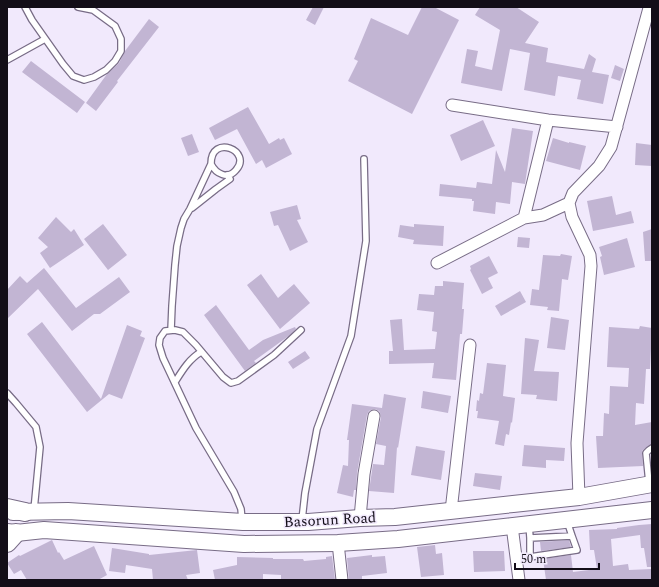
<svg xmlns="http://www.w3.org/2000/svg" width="659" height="587" font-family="Spectral,serif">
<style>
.building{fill:#c2b5d3}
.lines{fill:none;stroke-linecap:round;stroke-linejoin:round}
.service-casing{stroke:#786c86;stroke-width:8}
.minor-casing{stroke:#786c86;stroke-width:13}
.secondary-casing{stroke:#786c86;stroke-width:18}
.trunk-casing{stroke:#786c86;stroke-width:20}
.service{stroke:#fff;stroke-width:5.5}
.minor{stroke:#fff;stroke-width:11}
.secondary{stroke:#fff;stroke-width:16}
.trunk{stroke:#fff;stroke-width:18}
.labels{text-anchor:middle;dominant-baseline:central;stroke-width:3;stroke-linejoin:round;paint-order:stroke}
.street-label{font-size:15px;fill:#130e18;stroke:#f1e9fc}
</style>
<rect width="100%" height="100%" fill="#f1e9fc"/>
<path class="building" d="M313,7h11l-9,18 -9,-5z
M422,7h12l25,13 -47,94 -64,-33 10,-20 -4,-2 17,-41 37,17z
M480,7h36l23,15 -14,21 23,5 -2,14 38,7 5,-15 7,5 -4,13 17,3 -6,29 -26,-5 4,-19 -23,-4 -3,20 -31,-6 6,-37 -20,-4 -8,42 -41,-8 6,-34 11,2 -3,15 17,4 8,-40 -25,-15z
M149,19l10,8 -42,54 1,1 -22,29 -10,-8 21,-29 12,-11 6,-12z
M31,61l54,41 -8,11 -55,-41z
M615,65l9,4 -4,12 -9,-3z
M248,107l21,37 10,-6 1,2 4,-2 8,16 -26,14 -4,-8 -6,4 -19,-35 -22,11 -6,-12z
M483,120l12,26 -34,15 -11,-26z
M512,128l21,3 -8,53 -13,-2 -2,22 -14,-2 -1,12 -22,-3 1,-10h-2v-2l-33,-3 1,-12 36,4 1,-6 15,2 4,-34 9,22z
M192,134l7,18 -11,4 -7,-18z
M553,138l16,5v-1l17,4 -6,24 -34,-9z
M636,143l16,2v21l-17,-1z
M612,196l4,19 15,-4 3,12 -41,8 -6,-30z
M297,205l4,14 -4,1 11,22 -18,9 -12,-26 -4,1 -4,-14z
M56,217l15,15 3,-3 10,16 -34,23 -10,-15 8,-6 -10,-9z
M103,224l24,31 -19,15 -24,-31z
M414,224l30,2 -1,20 -30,-2 1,-4 -16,-3 2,-12 14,2z
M652,229v32h-7l-2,-29z
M518,237l12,1 -1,10 -12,-1z
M627,238l8,29 -31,8 -4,-18 2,-1 -3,-9z
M561,254l11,2 -4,24 -6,-1 -3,32 -12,-1 1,-3 -18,-2 2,-16 7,1 4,-35 17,1z
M489,256l9,17 -10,5 5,10 -11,6 -12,-24 1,-1 -1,-3z
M44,268l32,40 43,-31 11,15 -30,22h-6l-22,17 -34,-42 -31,30v-29l13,-14 7,7z
M261,274l17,24 16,-14 16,19 -30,26 -33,-44z
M443,281l21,2 -2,26h2l-2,25h-2l-4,46 -24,-2 2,-15 -45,1v-13h4l-3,-31 12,-1 2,31 31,-1 2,-17 -5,-1 2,-19 -17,-2 2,-16 15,1 1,-9h8z
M520,291l6,11 -25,14 -6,-10z
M216,305l33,45 14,-10 32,-13 1,2 -6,6 -36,26 2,2 -11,8 -41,-56z
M551,317l18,3 -4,30 -18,-2z
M42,322l59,77 26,-74 15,6 -2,5 5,2 -23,61 -13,-5 -22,18 -60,-78z
M640,326l12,2 -2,41h-4l-2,35 -8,-1 -1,22 17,-3v22l-5,3 -5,4 1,15 -45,2 -2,-32h7l1,-23 5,1 1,-28 18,1 1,-19 -22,-1 2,-40 30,2z
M525,338l14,2 -5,31 25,1 -2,29 -21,-2 1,-4 -16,-1z
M305,351l5,7 -17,11 -5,-7z
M487,363l19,2 -3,31 12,2 -3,25 -1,-1 -2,13 -3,-1 -2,12 -9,-2 4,-23 -22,-3 1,-7h-2l1,-11 2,1 1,-8 3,1z
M423,391l28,5 -3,17 -27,-5z
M384,394l22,4 -8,50 -1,-1 -3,46 -25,-2 4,-27 11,1 2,-19 -10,-2 5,-27 -1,-4 -1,-2 -4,-2 -4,1 -2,1 -2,4 -10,58 -1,17h-2l-1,7 -16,-4 6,-28 5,1 1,-26h-2l5,-36 30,4z
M524,445l41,3 -1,13 -18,-1v8l-24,-2z
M416,446l29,5 -4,29 -30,-5z
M475,473l27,3 -2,14 -27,-4z
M652,524v43h-5l-3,-19h-3l-1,-13 -29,4 2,27 15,-2 1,6 23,-1v11h-32v-1l-9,1h-65l-3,-21 28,-4 2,17 24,-3 -3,-19h-4l-1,-20 28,-1v-1l22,-3z
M52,540l6,13 1,-1 5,8 30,-14 13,29 -9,5h-71l-6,-10 -7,4 -7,-11 12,-8 1,1z
M569,540l2,7 -30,4 -1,-9z
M435,545l1,9 6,-1 2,22 -23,2 -4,-30z
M112,548l37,6v1l48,-5 3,23 -14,2 2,5h-35l-1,-11 -26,-4 -1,8 -16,-2z
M473,551h31l1,20 -31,1z
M372,555v2l13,-1 2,17 -25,3v4h-13l-2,-22z
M332,556l3,24h-54v-5l-18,-1v6h-48l-2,-10 24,-5v-8l36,1v1h30l1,2 22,-2v-2z"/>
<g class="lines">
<defs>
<path id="service" d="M25,7l7,13 31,44 10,12 11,4 10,-3 12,-7 9,-9 6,-10v-12l-6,-13 -22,-16 -15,-3
M7,60l38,-21
M192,208l24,-19 14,-10 -3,-4
M171,330l1,-24 3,-41 2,-19 4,-18 3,-9 6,-10 21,-45c0,-31 42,-13 25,6 -8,10 -20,4 -25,-6
M175,382c7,-11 14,-23 26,-30
M7,393l9,10 20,24 4,20 -6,63
M649,483l-3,-30 3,-3 3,-2
M242,520l-1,-11 -7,-17 -38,-64 -33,-70 -4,-13 1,-7 5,-7 10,-1 8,2 13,13 27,32 8,6 7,-2 36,-26 27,-25
M302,520l3,-27 12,-64 34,-93 15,-95 -2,-82
M529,525l1,13 42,-2 -5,-15
M530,538v19l47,-7 -5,-14"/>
<path id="minor" d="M452,105l96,15 69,7
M524,218l24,-98
M437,263l87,-45 19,-3 26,-12
M579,497l-2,-54 14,-177 -1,-11 -18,-38 -3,-14 4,-10 26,-27 12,-19 38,-139
M451,511l19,-166
M360,518l4,-44 10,-58
M512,526l7,54
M338,543l4,37"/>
<path id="secondary" d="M13,512l55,-1 175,11h65l52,-4 35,-1 118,-13 66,-7 73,-13
M7,532l9,1 28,-3 200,14 94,-1 60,-4 254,-29"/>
<path id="trunk" d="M7,508l18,4
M7,543l9,-10"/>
</defs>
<use href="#service" class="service-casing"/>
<use href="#minor" class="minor-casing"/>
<use href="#secondary" class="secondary-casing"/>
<use href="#trunk" class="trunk-casing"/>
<use href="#service" class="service"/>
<use href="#minor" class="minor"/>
<use href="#secondary" class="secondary"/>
<use href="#trunk" class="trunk"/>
</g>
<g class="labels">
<g class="street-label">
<text transform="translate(330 520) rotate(-3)">Basorun Road</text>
</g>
</g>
<rect width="659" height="587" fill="none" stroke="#130e18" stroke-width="16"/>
<path d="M515 563v6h84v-6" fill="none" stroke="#130e18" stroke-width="2"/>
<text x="521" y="563" font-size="12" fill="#130e18" stroke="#f1e9fc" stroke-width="3" paint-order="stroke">50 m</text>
</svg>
